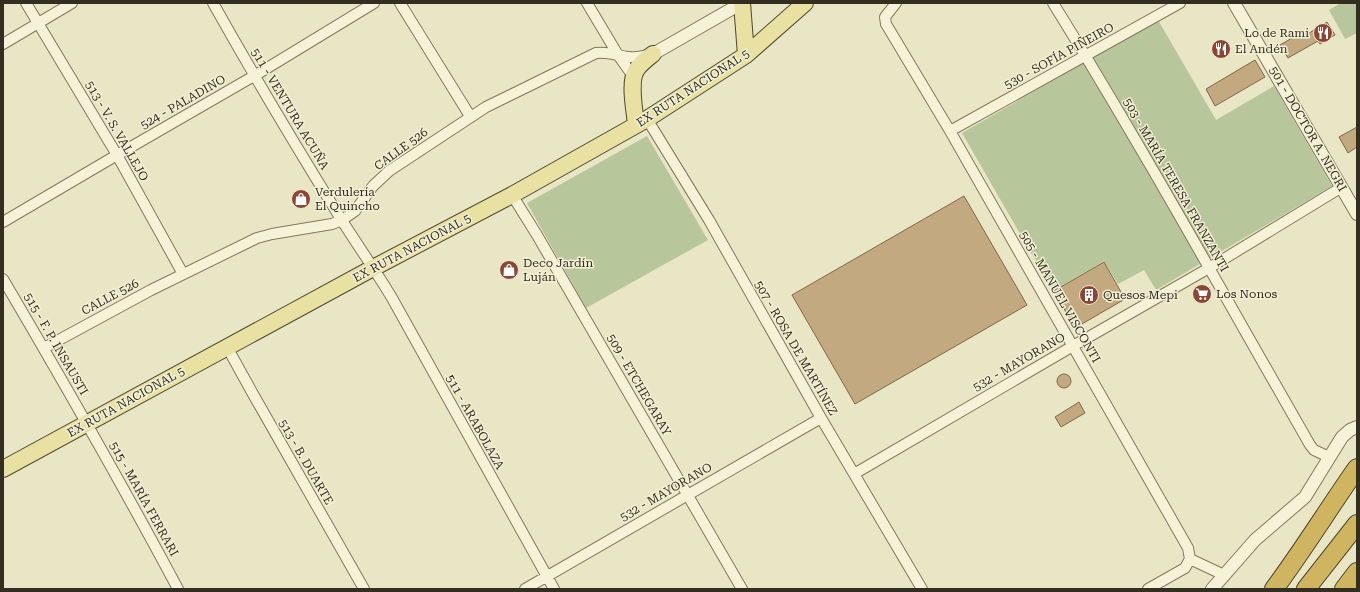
<svg xmlns="http://www.w3.org/2000/svg" width="1360" height="592" font-family="'Roboto Serif',serif">
<style>
.green{fill:#b8c69b}
.building{fill:#c3a97f;stroke:#7f6846}
.lines{fill:none;stroke-linecap:round;stroke-linejoin:round}
.minor-casing{stroke:#82795d;stroke-width:12}
.tertiary-casing{stroke:#82795d;stroke-width:14}
.primary-casing{stroke:#504631;stroke-width:18}
.motorway-casing{stroke:#504631;stroke-width:20}
.minor{stroke:#f5f2d8;stroke-width:10}
.tertiary{stroke:#f5f2d8;stroke-width:12}
.primary{stroke:#e8e1a1;stroke-width:16}
.motorway{stroke:#cfb55f;stroke-width:18}
.labels{text-anchor:middle;dominant-baseline:central;stroke-width:3;stroke-linejoin:round;paint-order:stroke}
.poi-label{font-size:12px;fill:#342e20;stroke:#f1efd4;text-anchor:start}
.street-label{font-size:12px;fill:#342e20;stroke:#f1efd4}
</style>
<rect width="100%" height="100%" fill="#e9e6c5"/>
<path class="green" d="M1339,4h18v29l-12,6 -16,-29z
M1158,20l58,100 58,-34 58,100 -176,104 -12,-20 -26,14 -14,-23 -51,30 -91,-158z
M647,136l61,104 -122,68 -59,-105z"/>
<path class="building" d="M1327,22l8,13 -15,9 -2,-3 -30,17 -8,-13 24,-14 2,4z
M1255,60l10,17 -50,29 -9,-17z
M1357,127v20l-9,6 -9,-16z
M964,196l63,109 -172,99 -63,-109z
M1104,262l21,37 -50,29 -21,-37z
M1057 381a7 7 0 1 1 14 0a7 7 0 1 1-14 0Z
M1079,402l6,11 -24,14 -6,-10z"/>
<g class="lines">
<defs>
<path id="minor" d="M26,3l91,152 66,119
M213,3c41,73 84,145 128,216 17,27 35,52 51,79l162,291
M400,3l70,113
M587,3l31,52 15,21
M896,3l-11,14 1,7 64,107 238,417 2,11 34,16
M1053,3c90,145 172,294 257,442l4,5 15,7
M3,44l69,-41
M647,119l62,101 112,198 101,171
M950,131l230,-128
M512,195l25,40 205,354
M3,222l114,-67 137,-79 120,-73
M3,279c60,102 119,205 175,310
M227,347l26,47 111,195
M44,348l107,-58 106,-52 15,-4 60,-10 10,-4 13,-9 18,-25 16,-15 97,-64 110,-54c12,-2 21,3 33,4 7,1 13,-1 19,-2
M854,474l219,-128 136,-78 133,-81
M525,589l296,-171
M1148,589l37,-21 5,-9"/>
<path id="tertiary" d="M1234,3l123,211
M653,54l89,-51
M1212,589l43,-49 50,-43 37,-60 8,-7 7,-3"/>
<path id="primary" d="M742,3l4,52
M636,125c-1,-14 -8,-44 1,-56 4,-6 11,-11 16,-15
M3,469l370,-201 139,-73 135,-76 99,-64 59,-52"/>
<path id="motorway" d="M1274,589c29,-39 55,-81 83,-121
M1306,589l51,-65
M1344,589l13,-17"/>
</defs>
<use href="#minor" class="minor-casing"/>
<use href="#tertiary" class="tertiary-casing"/>
<use href="#primary" class="primary-casing"/>
<use href="#motorway" class="motorway-casing"/>
<use href="#minor" class="minor"/>
<use href="#tertiary" class="tertiary"/>
<use href="#primary" class="primary"/>
<use href="#motorway" class="motorway"/>
</g>
<defs>
<symbol id="restaurant-disc" viewBox="-11 -11 22 22"><circle r="9.5" fill="#8b4534" stroke="#f1efd4"/><path d="M-5-6h1v4h1v-4h1v4h1v-4h1v5L-1.5 .5V6h-2V.5L-5-1ZM5-6V6H3V1.5H1.5Q1.5-4 5-6Z" fill="#fff"/></symbol>
<symbol id="shop-disc" viewBox="-11 -11 22 22"><circle r="9.5" fill="#8b4534" stroke="#f1efd4"/><path d="M-5-2.5h2.3a2.7 3.5 0 0 1 5.4 0H5L5.5 6h-11ZM-1.5-2.5h3a1.5 2.3 0 0 0-3 0Z" fill="#fff"/></symbol>
<symbol id="supermarket-disc" viewBox="-11 -11 22 22"><circle r="9.5" fill="#8b4534" stroke="#f1efd4"/><path d="M-6-5.5h2.5l.6 2H6L4.5 2H-2.5L-4.4-4H-6ZM-1.5 3.2a1.3 1.3 0 1 0 .1 0ZM3 3.2a1.3 1.3 0 1 0 .1 0Z" fill="#fff"/></symbol>
<symbol id="building-disc" viewBox="-11 -11 22 22"><circle r="9.5" fill="#8b4534" stroke="#f1efd4"/><path d="M-4-6H4V6H1V3H-1V6H-4ZM-2.5-4.3h1.7v1.8h-1.7ZM.8-4.3h1.7v1.8H.8ZM-2.5-1h1.7V.8h-1.7ZM.8-1h1.7V.8H.8Z" fill="#fff"/></symbol>
</defs>
<g fill-rule="evenodd">
<use href="#restaurant-disc" x="1312" y="22" width="22" height="22"/>
<use href="#restaurant-disc" x="1210" y="38" width="22" height="22"/>
<use href="#shop-disc" x="290" y="188" width="22" height="22"/>
<use href="#shop-disc" x="498" y="259" width="22" height="22"/>
<use href="#supermarket-disc" x="1191" y="283" width="22" height="22"/>
<use href="#building-disc" x="1078" y="284" width="22" height="22"/>
</g>
<g class="labels">
<g class="poi-label">
<text x="1309" y="33" text-anchor="end">Lo de Rami</text>
<text x="1235" y="49">El Andén</text>
<text x="315" y="192">Verdulería<tspan x="315" dy="14">El Quincho</tspan></text>
<text x="523" y="263">Deco Jardín<tspan x="523" dy="14">Luján</tspan></text>
<text x="1216" y="294">Los Nonos</text>
<text x="1103" y="295">Quesos Mepi</text>
</g>
<g class="street-label">
<text transform="translate(1059 56) rotate(-29)">530 - SOFÍA PIÑEIRO</text>
<text transform="translate(693 88) rotate(-33)">EX RUTA NACIONAL 5</text>
<text transform="translate(183 102) rotate(-30)">524 - PALADINO</text>
<text transform="translate(290 109) rotate(59)">511 - VENTURA ACUÑA</text>
<text transform="translate(1308 129) rotate(60)">501 - DOCTOR A. NEGRI</text>
<text transform="translate(117 131) rotate(60)">513 - V. S. VALLEJO</text>
<text transform="translate(401 149) rotate(-36)">CALLE 526</text>
<text transform="translate(1176 185) rotate(60)">503 - MARÍA TERESA FRANZANTI</text>
<text transform="translate(412 248) rotate(-28)">EX RUTA NACIONAL 5</text>
<text transform="translate(110 297) rotate(-28)">CALLE 526</text>
<text transform="translate(1060 297) rotate(60)">505 - MANUEL VISCONTI</text>
<text transform="translate(56 344) rotate(60)">515 - F. P. INSAUSTI</text>
<text transform="translate(796 348) rotate(60)">507 - ROSA DE MARTÍNEZ</text>
<text transform="translate(1019 362) rotate(-30)">532 - MAYORANO</text>
<text transform="translate(639 385) rotate(60)">509 - ETCHEGARAY</text>
<text transform="translate(126 402) rotate(-29)">EX RUTA NACIONAL 5</text>
<text transform="translate(475 422) rotate(61)">511 - ARABOLAZA</text>
<text transform="translate(306 462) rotate(60)">513 - B. DUARTE</text>
<text transform="translate(666 492) rotate(-30)">532 - MAYORANO</text>
<text transform="translate(144 499) rotate(61)">515 - MARÍA FERRARI</text>
</g>
</g>
<rect width="1360" height="592" fill="none" stroke="#342e20" stroke-width="8"/>
</svg>
